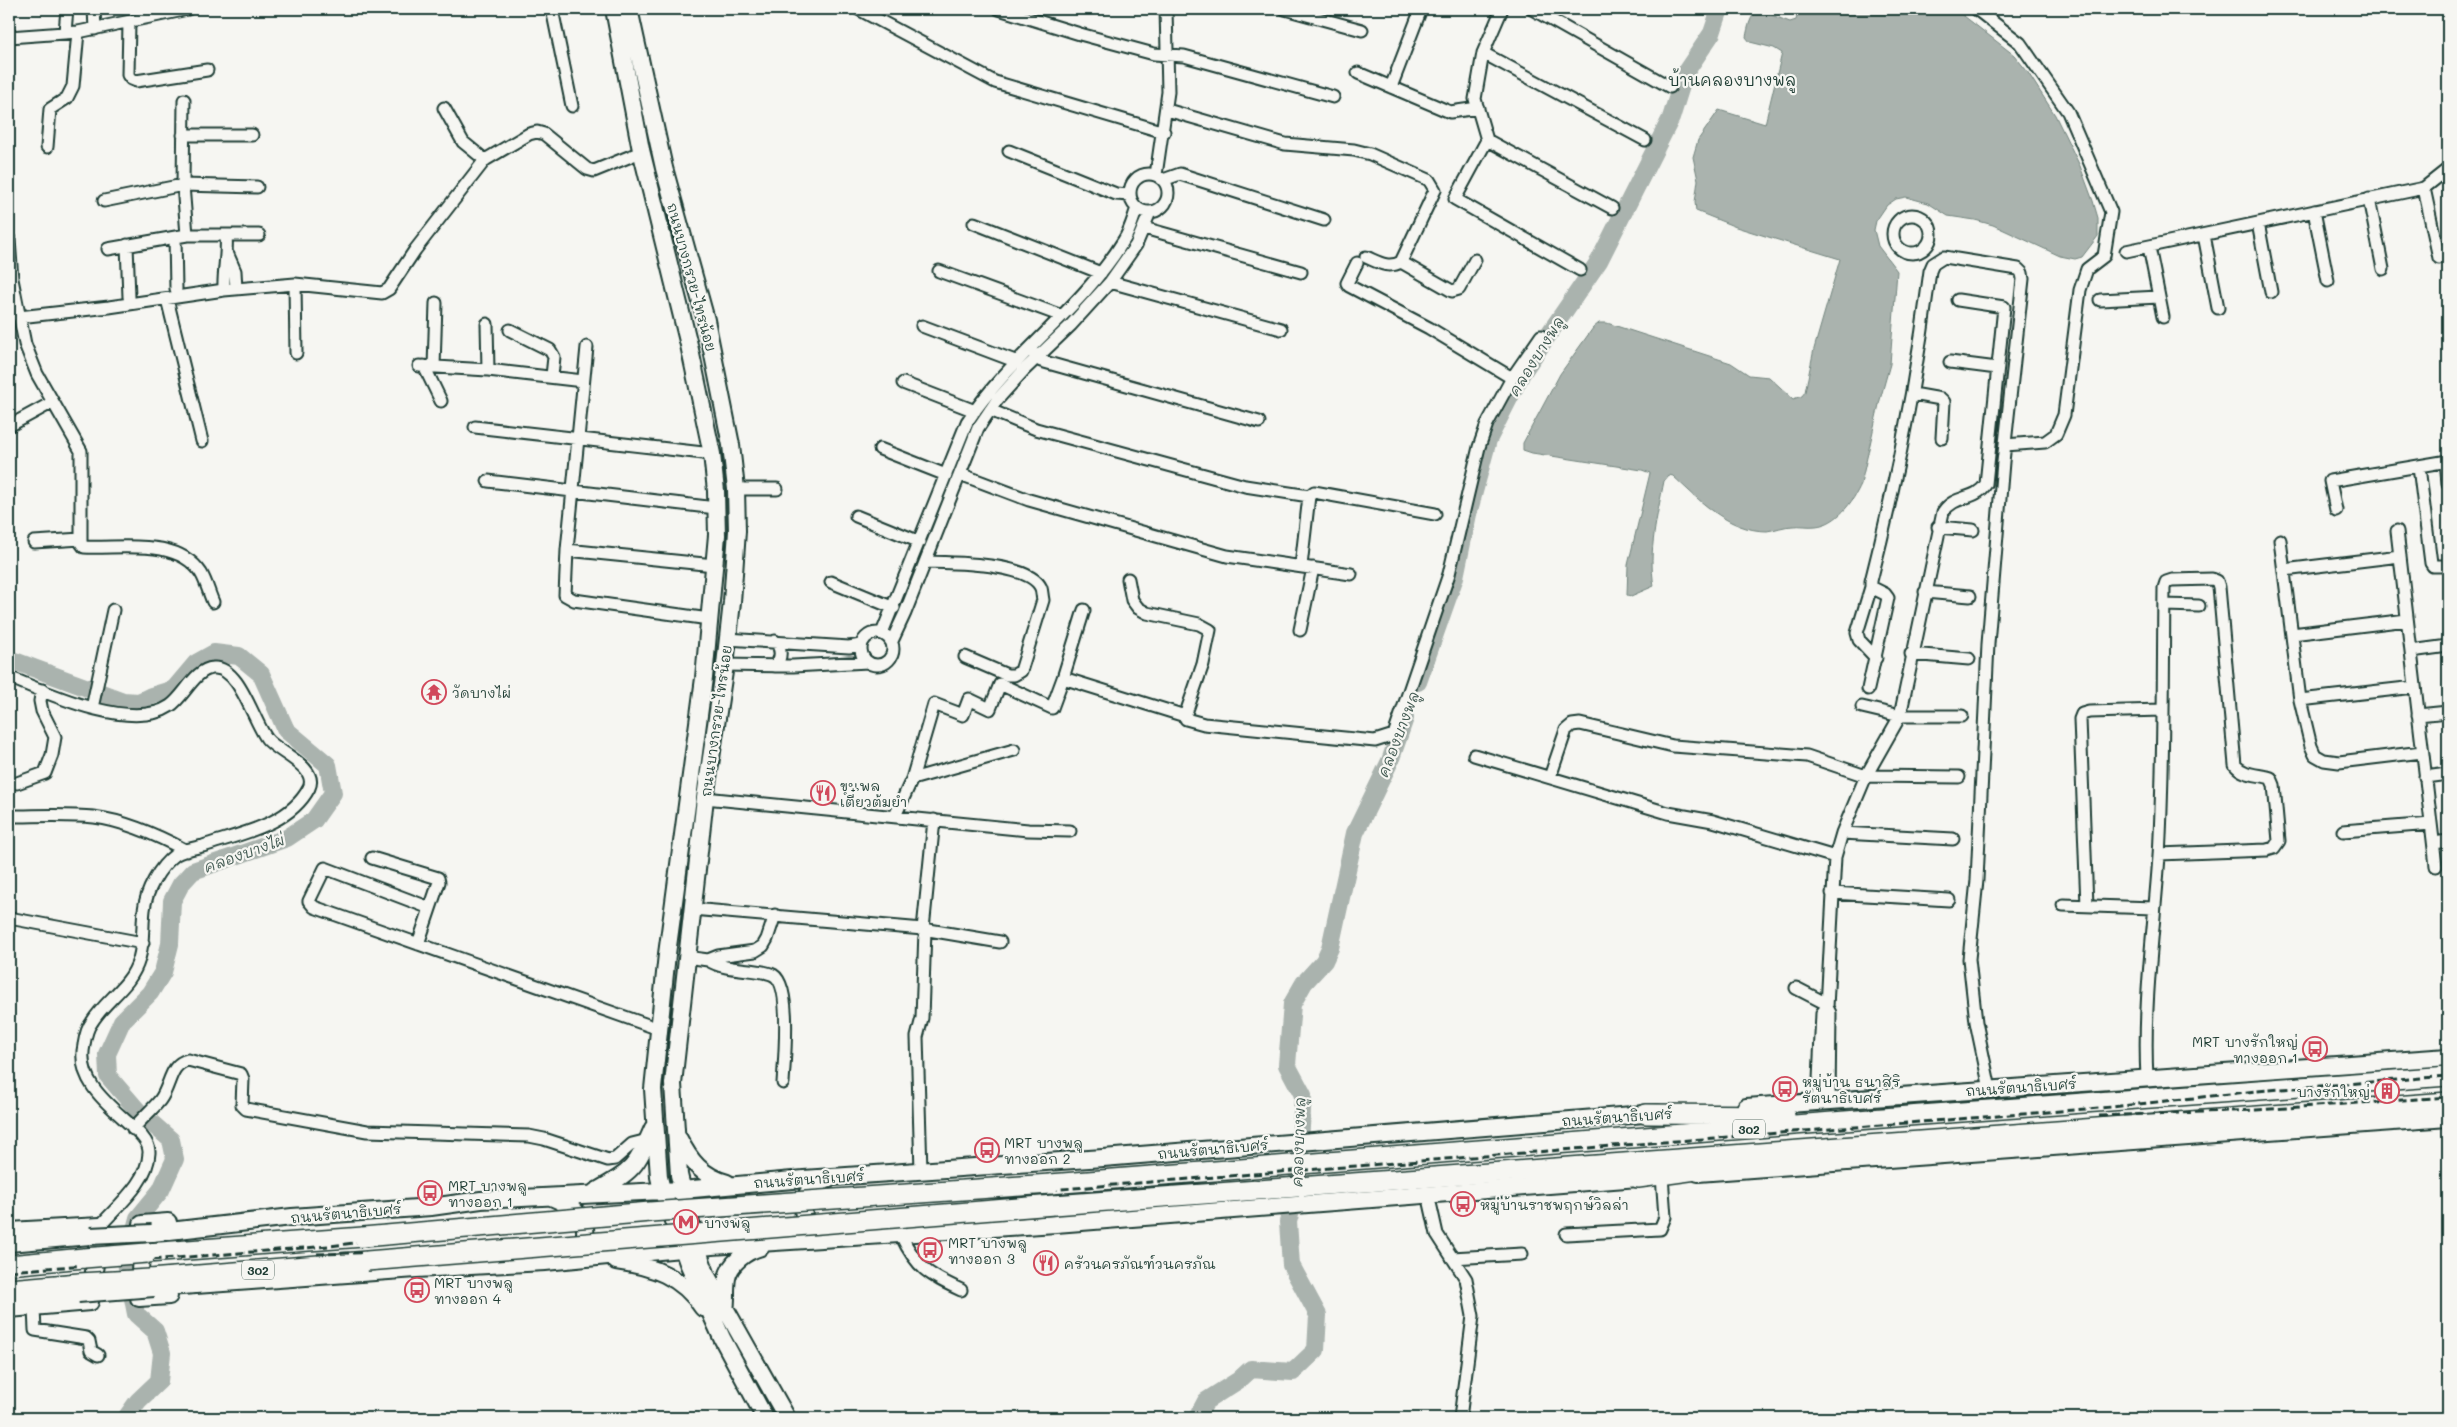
<svg xmlns="http://www.w3.org/2000/svg" width="2457" height="1427" font-family="Mali,'Playpen Sans Thai',sans-serif">
<style>
.water{fill:#aab3ae;stroke:#72847d}
.lines{fill:none;stroke-linecap:round;stroke-linejoin:round}
.river{stroke:#aab3ae;stroke-width:18}
.minor-casing{stroke:#1f3d34;stroke-width:15}
.secondary-casing{stroke:#1f3d34;stroke-width:20}
.primary-casing{stroke:#1f3d34;stroke-width:22}
.minor{stroke:#f6f6f2;stroke-width:11}
.secondary{stroke:#f6f6f2;stroke-width:16}
.primary{stroke:#f6f6f2;stroke-width:19}
.rail{stroke:#1f3d34;stroke-width:3;stroke-dasharray:8 4;stroke-linecap:butt}
.secondary-bridge-casing{stroke:#1f3d34;stroke-width:20;stroke-linecap:butt}
.primary-bridge-casing{stroke:#1f3d34;stroke-width:22;stroke-linecap:butt}
.secondary-bridge{stroke:#f6f6f2;stroke-width:16}
.primary-bridge{stroke:#f6f6f2;stroke-width:19}
.labels{text-anchor:middle;dominant-baseline:central;stroke-width:4.5;stroke-linejoin:round;paint-order:stroke}
.shield{fill:#f6f6f2;stroke:#60746d;stroke-width:1}
.shield-label{font-size:12px;font-weight:bold;fill:#1f3d34}
.street-label{font-size:14px;fill:#1f3d34;stroke:#f6f6f2}
.poi-label{font-size:14px;fill:#1f3d34;stroke:#f6f6f2;text-anchor:start}
.water-label{font-size:15px;font-style:italic;fill:#425a52;stroke:#f6f6f2}
.quarter-label{font-size:16px;fill:#1f3d34;stroke:#f6f6f2}
</style>
<rect width="100%" height="100%" fill="#f6f6f2"/>
<filter id="ink" filterUnits="userSpaceOnUse"><feTurbulence type="fractalNoise" baseFrequency=".02" numOctaves="2"/><feDisplacementMap in="SourceGraphic" scale="10" xChannelSelector="R" yChannelSelector="G"/><feConvolveMatrix kernelMatrix="1 2 1 2 8 2 1 2 1" color-interpolation-filters="sRGB"/></filter>
<g filter="url(#ink)">
<path class="water" d="M1799,9h156l59,46 13,16 28,44 25,51 13,35 5,17v18l-16,21 -7,2 -15,-3 -67,-31 -18,-5 -27,-4 -20,-13 -22,-6 -10,2 -9,6 -11,16 -2,9 4,16 19,25 -7,93 -10,36 -19,84c-8,18 -24,40 -45,42 -8,1 -16,-1 -23,0 -9,0 -18,4 -26,5 -39,0 -68,-31 -94,-55l-4,-1 -5,6c-7,36 -16,69 -10,105l-23,10 -4,-1 1,-30 22,-92 -8,-3 -110,-17 -9,-3v-7l37,-69 33,-46 6,-5h8l124,40 18,12 20,2 24,22 9,-3 3,-4 9,-43 26,-90 -104,-32 -40,-16 -1,-9 3,-22 -5,-23 5,-17 21,-30 46,14 17,-71 -8,-5 -24,-6 -4,-5c2,-10 4,-21 12,-27l32,12 6,-2z"/>
<g class="lines">
<path class="river" d="M9,659l114,42 16,1 12,-6 23,-7 22,-26 18,-10 25,3 22,18 25,56 42,35 5,28 -19,27 -27,18 -94,33 -12,13 -9,17 -2,43 -7,28 -13,21 -28,28 -15,33 1,22 31,36 32,28 4,19 -14,31 -23,28 -12,44 10,52 19,17 7,22 -3,28 -21,20 -12,17
M1418,682l37,-105 13,-63 20,-74 34,-67 77,-112 72,-143 14,-45 27,-40 8,-24
M1197,1418l9,-17 33,-21 12,-11 42,3 23,-22 2,-35 -27,-50 -3,-43 9,-33 6,-94 -16,-30 5,-61 12,-21 20,-22 6,-13 25,-115 35,-72 15,-43"/>
<defs>
<path id="minor" d="M94,9l1,20
M552,9l20,97
M858,9l137,73 169,50
M999,9l81,25 74,20 30,2 149,41
M1285,9l77,21
M1502,9l-19,44 -8,46 12,41 -32,59 125,71
M1532,9l138,78
M1976,9l44,34 48,69 43,100 -7,44 -17,13 -7,21 -16,125 -8,19 -11,8 -40,3
M129,22l-1,53 3,4 5,2 71,-11
M65,32l2,-23
M9,37l69,-5 110,-23
M1483,53l162,87
M1358,73l92,39 28,-4
M1391,87l30,-78
M184,100l-1,85 4,50
M444,108l19,34 22,18
M1167,110l118,34 69,6 16,4 59,26 6,10 -34,72c-13,7 -23,0 -35,-5
M183,135h69
M1487,140l125,68
M47,147l3,-38 17,-11 6,-12 5,-54
M1009,151l107,43 13,1
M1130 193a19 19 0 1 1 38 0a19 19 0 1 1-38 0Z
M1156,175l12,-83 -2,-83
M1163,180l17,-6 144,46
M2424,188l15,70
M2369,199l14,70
M104,201l79,-16 74,2
M2314,211l14,70
M1893 234a19 19 0 1 1 38 0a19 19 0 1 1-38 0Z
M974,223l127,50
M2258,223l13,69
M1144,228l157,44
M2204,235l14,73
M175,237l1,52
M9,239l3,40
M127,245l2,52
M2149,247l14,70
M108,249l79,-14h72
M2126,251l298,-63 24,-19
M228,255l7,16 1,18
M1401,262l51,29 7,-2 16,-29
M1357,263l-10,20 2,3 80,42 83,50
M939,271l123,45
M9,277l3,2 13,65 12,30 44,77v92l3,4c37,2 93,-10 117,26 5,8 8,20 12,29
M1110,282l171,47
M295,284l1,69
M224,290c-1,-19 4,-36 2,-55
M167,299l35,142
M2100,300l59,-3
M19,317l90,-10 115,-17 71,-6 87,9 7,-4 26,-39 70,-90 44,-26 8,-2 7,2 43,35 7,2 42,-17 5,-4
M487,324l1,46
M922,326l93,35
M510,330l40,20 4,7 -2,19
M587,347l-20,203 -2,45 9,5 135,19
M1033,353l8,8 218,61
M1950,362l47,6
M419,366l69,4 95,11
M424,366l17,35
M434,367l2,-64
M903,383l72,28
M1913,394l28,5 3,3 -2,36
M990,410l46,19 209,57 64,10
M9,426l44,-24
M475,427l237,27
M880,449l66,26
M2446,462l2,21
M2419,467l12,96 2,3h15
M960,474l69,26 198,56 124,18
M488,481l228,27
M736,489h41
M2336,510l-6,-29 118,-20
M856,516l64,26
M1938,527l35,3
M2397,531l39,335
M2280,540l20,160 11,46 4,9 9,5 15,2 83,-10
M34,542l47,-3
M567,550l147,15
M925,562c25,1 105,0 116,26 1,3 1,8 2,12l-22,71 -7,4h-7l-42,-18
M1301,566l8,-70 5,-4 121,22
M2284,570l116,-14
M1128,579l4,21 6,8 9,5 52,11 11,6 -7,34 -18,52 1,3 18,5 171,17 19,-6 55,-161 30,-127 8,-23 25,-46 29,-42
M831,582l63,26
M1871,587l-14,46 2,7 17,18
M1925,592l45,4
M2164,605l35,1
M1300,630l13,-62
M861 649a16 16 0 1 1 32 0a16 16 0 1 1-32 0Z
M882,633l85,-211c45,-68 115,-113 157,-182 6,-9 9,-21 13,-32
M2292,634l115,-14
M727,639l122,8 12,-2
M892,641l13,-28 73,-185 19,-28 27,-30 47,-45 39,-43 26,-37 14,-33
M2411,651l37,-5
M1911,654l58,5
M725,665l68,1 75,-4
M775,666c7,-8 7,-17 0,-25
M9,677c38,16 122,55 161,29 14,-9 25,-37 43,-38 26,-3 40,53 54,71 10,13 52,28 42,49 -19,37 -70,46 -106,58 -9,2 -21,4 -28,9 -16,12 -29,36 -31,55 -2,17 0,32 -5,49 -8,28 -33,40 -47,63 -5,6 -7,16 -8,23 -12,54 67,80 65,108 -1,29 -32,53 -49,73
M1063,678l21,-68
M1868,689l20,-91 -3,-4 -14,-7v-6c26,-102 46,-205 59,-310l3,-7 11,-7 74,12 4,4 1,6 -20,183 -15,182 -11,236 -8,79 7,63 14,67
M2300,700l115,-13
M1862,707l38,9h62
M92,708l21,-98
M2418,715l30,-3
M1474,755l194,58 45,8 122,36
M1550,777l16,-47 6,-5 8,-1 93,22 134,10 59,20 93,1
M2425,777l23,-3
M912,779l22,-75 29,11 6,-16 21,10 10,-25 52,24 11,-30 122,38
M17,783l28,-10 7,-18 3,-18 -13,-26 -2,-10 2,-11
M705,798l323,32 42,1
M9,816c28,0 56,-2 85,1 32,4 65,19 93,34
M895,816l17,-37 102,-29
M2343,831l88,-7
M1842,833l111,6
M2434,843l14,-2
M372,858l66,20 1,4 -21,62
M1832,893l117,7
M2063,905l91,3
M2087,906l-7,-187 2,-5 7,-2 73,-2
M430,908l-105,-40 -16,33 5,6 345,122
M692,909l231,20 77,13
M9,918l134,25
M923,929l11,-109
M686,957l22,3 10,-4 37,-5 8,-5 4,-7 8,-24
M708,960c19,12 42,7 63,14 22,6 13,89 12,109
M1796,988l31,16
M1827,1007l8,-150 7,-24 24,-57 34,-60 43,-204c12,-18 32,-11 43,-28l18,-177 -46,-7
M2147,1078c-4,-74 7,-148 12,-222 5,-89 4,-179 5,-268l2,-6 6,-2 40,-1 5,2 2,6 16,178c9,11 23,9 36,13l3,7 5,56 -5,7 -7,2 -108,4
M1818,1102l4,-89 5,-6 3,6 -1,88
M133,1129c9,-11 19,-19 27,-29 11,-14 9,-36 28,-40l53,14 2,5 -1,26 4,4 121,22 162,5 15,3 64,21 7,-1 17,-15 16,-4
M921,1171l-4,-134 5,-19 3,-88
M1428,1194l9,40 29,45 7,37 -13,102
M1566,1234l94,-5 5,-12 -3,-41
M901,1235c16,34 28,40 60,55
M1452,1258l70,-4
M34,1309l1,21 51,8 3,3 2,10 7,4"/>
<path id="secondary" d="M614,9l27,141 48,195 23,109 4,37 1,44 -13,143 -37,276 -14,135 6,88 3,13 26,73 34,75 43,80
M629,9l35,159 42,152 25,125 5,44 1,42 -5,71 -7,63 -20,133 -32,286 6,91 18,73 10,28 80,142
M1746,1107l702,-50
M679,1139c11,22 23,37 48,44
M1698,1173l750,-55
M595,1192c39,-22 40,-23 58,-64
M551,1197c24,9 48,29 25,55
M168,1222l-26,2 -3,74 30,-2
M9,1231l91,-5 -10,76 -81,7
M152,1233l140,-16 139,-10 50,-7 201,-10 122,-11 299,-21 554,-45
M816,1233c-17,-10 -16,-35 -2,-47 4,-3 10,-5 15,-7
M9,1243l81,-7
M616,1261c36,5 66,15 87,47
M154,1288l262,-19 129,-7 167,-16 344,-22 595,-47
M9,1299l57,-4
M725,1310c2,-10 0,-21 2,-32 3,-15 19,-27 34,-31"/>
<path id="primary" d="M1646,1114l139,1
M1638,1178l73,-10
M1050,1184l871,-69 527,-39
M1054,1205l1394,-103
M147,1253l216,-16
M9,1265l75,-7
M150,1279l217,-18
M9,1289l70,-6"/>
</defs>
<use href="#minor" class="minor-casing"/>
<use href="#secondary" class="secondary-casing"/>
<use href="#primary" class="primary-casing"/>
<use href="#minor" class="minor"/>
<use href="#secondary" class="secondary"/>
<use href="#primary" class="primary"/>
<path class="rail" d="M2099,1116l157,-6 192,-13
M317,1254l139,-4 231,-18 212,-16 151,-19
M9,1271l320,-25 125,-15 232,-18 212,-16 138,-6 1076,-84 144,-16 192,-15"/>
<defs>
<path id="secondary-bridge" d="M90,1236l62,-3
M78,1294l76,-6"/>
<path id="primary-bridge" d="M363,1237l287,-25 400,-28
M84,1258l63,-5
M367,1261l687,-56
M79,1283l71,-4"/>
</defs>
<use href="#secondary-bridge" class="secondary-bridge-casing"/>
<use href="#primary-bridge" class="primary-bridge-casing"/>
<use href="#secondary-bridge" class="secondary-bridge"/>
<use href="#primary-bridge" class="primary-bridge"/>
</g>
</g>
<defs>
<symbol id="temple-ring" viewBox="-11 -11 22 22"><circle r="9.5" fill="#f6f6f2" stroke="#d1495b" stroke-width="1.5"/><path d="M0-6L5-2H3V0L6.5 2.5H4V6H1.5V3h-3V6H-4V2.5H-6.5L-3 0V-2H-5Z" fill="#d1495b"/></symbol>
<symbol id="restaurant-ring" viewBox="-11 -11 22 22"><circle r="9.5" fill="#f6f6f2" stroke="#d1495b" stroke-width="1.5"/><path d="M-5-6h1v4h1v-4h1v4h1v-4h1v5L-1.5 .5V6h-2V.5L-5-1ZM5-6V6H3V1.5H1.5Q1.5-4 5-6Z" fill="#d1495b"/></symbol>
<symbol id="bus-ring" viewBox="-11 -11 22 22"><circle r="9.5" fill="#f6f6f2" stroke="#d1495b" stroke-width="1.5"/><path d="M-5-6H5V4H4V6H2V4H-2V6H-4V4H-5ZM-3.5-4V0h7V-4ZM-3.5 1.2v1.5H-2V1.2ZM2 1.2v1.5H3.5V1.2Z" fill="#d1495b"/></symbol>
<symbol id="building-ring" viewBox="-11 -11 22 22"><circle r="9.5" fill="#f6f6f2" stroke="#d1495b" stroke-width="1.5"/><path d="M-4-6H4V6H1V3H-1V6H-4ZM-2.5-4.3h1.7v1.8h-1.7ZM.8-4.3h1.7v1.8H.8ZM-2.5-1h1.7V.8h-1.7ZM.8-1h1.7V.8H.8Z" fill="#d1495b"/></symbol>
<symbol id="metro-ring" viewBox="-11 -11 22 22"><circle r="9.5" fill="#f6f6f2" stroke="#d1495b" stroke-width="1.5"/><path d="M-5.5 5V-5H-3L0 0L3-5H5.5V5H3V-.5L0 4L-3-.5V5Z" fill="#d1495b"/></symbol>
</defs>
<g fill-rule="evenodd">
<use href="#temple-ring" x="420" y="678" width="28" height="28"/>
<use href="#restaurant-ring" x="809" y="779" width="28" height="28"/>
<use href="#bus-ring" x="2301" y="1035" width="28" height="28"/>
<use href="#bus-ring" x="1771" y="1075" width="28" height="28"/>
<use href="#building-ring" x="2373" y="1077" width="28" height="28"/>
<use href="#bus-ring" x="973" y="1136" width="28" height="28"/>
<use href="#bus-ring" x="416" y="1179" width="28" height="28"/>
<use href="#bus-ring" x="1449" y="1190" width="28" height="28"/>
<use href="#metro-ring" x="672" y="1208" width="28" height="28"/>
<use href="#bus-ring" x="916" y="1236" width="28" height="28"/>
<use href="#restaurant-ring" x="1032" y="1249" width="28" height="28"/>
<use href="#bus-ring" x="403" y="1276" width="28" height="28"/>
</g>
<g class="labels">
<g class="shield">
<rect x="1733" y="1119.5" width="32" height="19" rx="4"/>
<rect x="242" y="1260.5" width="32" height="19" rx="4"/>
</g>
<g class="shield-label">
<text x="1749" y="1129">302</text>
<text x="258" y="1270">302</text>
</g>
<g class="street-label">
<text transform="translate(692 277) rotate(75)">ถนนบางกรวย-ไทรน้อย</text>
<text transform="translate(716 721) rotate(-82)">ถนนบางกรวย-ไทรน้อย</text>
<text transform="translate(2021 1087) rotate(-4)">ถนนรัตนาธิเบศร์</text>
<text transform="translate(1617 1117) rotate(-4)">ถนนรัตนาธิเบศร์</text>
<text transform="translate(1213 1149) rotate(-5)">ถนนรัตนาธิเบศร์</text>
<text transform="translate(809 1179) rotate(-4)">ถนนรัตนาธิเบศร์</text>
<text transform="translate(346 1213) rotate(-5)">ถนนรัตนาธิเบศร์</text>
</g>
<g class="poi-label">
<text x="452" y="692">วัดบางไผ่</text>
<text x="840" y="785">ขุนพล<tspan x="840" dy="16">เตี๋ยวต้มยำ</tspan></text>
<text x="2298" y="1041" text-anchor="end">MRT บางรักใหญ่<tspan x="2298" dy="16">ทางออก 1</tspan></text>
<text x="1802" y="1081">หมู่บ้าน ธนาสิริ<tspan x="1802" dy="16">รัตนาธิเบศร์</tspan></text>
<text x="2370" y="1091" text-anchor="end">บางรักใหญ่</text>
<text x="1004" y="1142">MRT บางพลู<tspan x="1004" dy="16">ทางออก 2</tspan></text>
<text x="448" y="1185">MRT บางพลู<tspan x="448" dy="16">ทางออก 1</tspan></text>
<text x="1480" y="1204">หมู่บ้านราชพฤกษ์วิลล่า</text>
<text x="704" y="1222">บางพลู</text>
<text x="948" y="1242">MRT บางพลู<tspan x="948" dy="16">ทางออก 3</tspan></text>
<text x="1064" y="1263">ครัวนครภัณฑ์วนครภัณ</text>
<text x="434" y="1282">MRT บางพลู<tspan x="434" dy="16">ทางออก 4</tspan></text>
</g>
<g class="water-label">
<text transform="translate(1536 356) rotate(-58)">คลองบางพลู</text>
<text transform="translate(1398 734) rotate(-69)">คลองบางพลู</text>
<text transform="translate(244 853) rotate(-20)">คลองบางไผ่</text>
<text transform="translate(1298 1142) rotate(-88)">คลองบางพลู</text>
</g>
<g class="quarter-label">
<text x="1732" y="79">บ้านคลองบางพลู</text>
</g>
</g>
<rect width="2457" height="1427" fill="none" stroke="#f6f6f2" stroke-width="30"/>
<rect x="15" y="15" width="2427" height="1397" fill="none" stroke="#1f3d34" stroke-width="2" filter="url(#ink)"/>
</svg>
